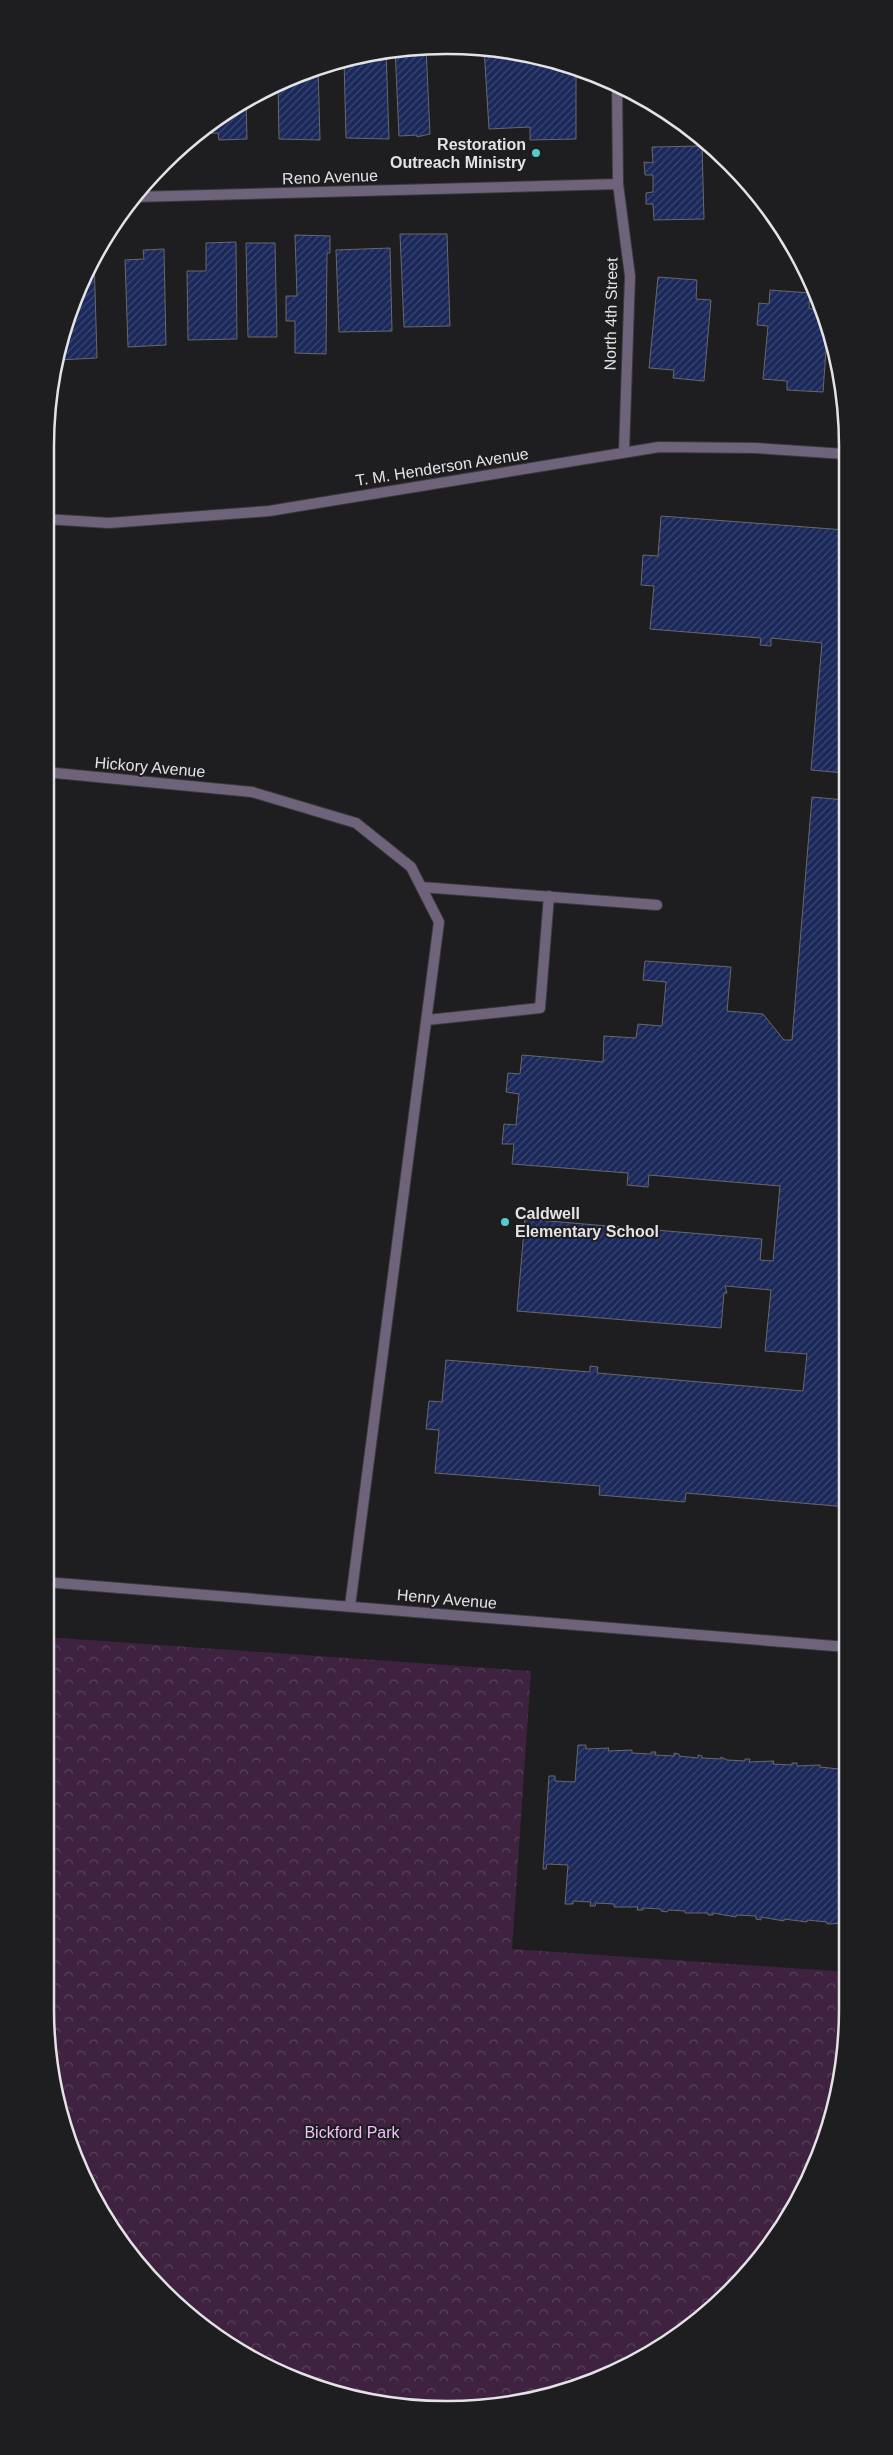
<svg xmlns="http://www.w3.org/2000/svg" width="893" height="2455" font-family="Arial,sans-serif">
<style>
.park{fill:url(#park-crowns)}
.building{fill:url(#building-hatch);stroke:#67686b}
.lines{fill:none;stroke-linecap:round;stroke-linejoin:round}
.service-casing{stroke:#3a3a3c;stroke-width:12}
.minor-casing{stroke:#3a3a3c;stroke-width:12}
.service{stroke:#6e637b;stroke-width:10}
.minor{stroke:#6e637b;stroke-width:10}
.poi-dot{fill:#52cdcd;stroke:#1e1e21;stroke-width:2}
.labels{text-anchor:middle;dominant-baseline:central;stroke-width:4;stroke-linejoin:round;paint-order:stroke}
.poi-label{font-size:16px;font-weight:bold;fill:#e3e3e5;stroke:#1e1e21;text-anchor:end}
.street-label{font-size:16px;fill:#e3e3e5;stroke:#1e1e21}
.park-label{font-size:16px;fill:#f4bff9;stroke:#1e1e21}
.rim{fill:none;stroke:#e3e3e5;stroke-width:2.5}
</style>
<defs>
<pattern id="park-crowns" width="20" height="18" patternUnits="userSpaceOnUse" patternTransform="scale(1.25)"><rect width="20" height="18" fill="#3e2240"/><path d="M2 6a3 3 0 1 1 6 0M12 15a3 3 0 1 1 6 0" fill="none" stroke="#5a425b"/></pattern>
<pattern id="building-hatch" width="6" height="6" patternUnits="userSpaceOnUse" patternTransform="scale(1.25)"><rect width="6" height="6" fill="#1b285a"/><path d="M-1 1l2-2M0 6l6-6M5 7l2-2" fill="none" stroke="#3c4772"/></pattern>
</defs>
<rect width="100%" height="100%" fill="#1e1e21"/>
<path class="park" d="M45,1637l486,34 -19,278 336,23v37l-14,103 -54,120 -50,61 -60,49 -120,54 -78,13 -78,-2 -125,-39 -67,-41 -57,-54 -70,-111 -22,-75 -8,-78z"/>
<path class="building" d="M426,47l4,87 -13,3v-2l-18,1 -4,-88z
M484,48l66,11 26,10v70l-46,1v-13l-41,2z
M386,50l3,89 -43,-1 -2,-78z
M318,66l2,74 -41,-1 -1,-55z
M246,99l1,40 -28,1 -1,-7 -22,1z
M702,146l2,73 -50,1 -1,-16h-7v-11l7,-1v-17h-8l-1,-13 9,1 -1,-16z
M400,234h47l3,92 -46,1z
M295,235l35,1v17h-3l-1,101 -31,-1v-32h-9v-25h11z
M236,242l1,97 -49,1 -1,-69h19v-28z
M246,243h29l2,94h-29z
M390,248l2,83 -53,1 -3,-82z
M164,249l2,96 -38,2 -3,-87 19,-1 -1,-9z
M94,257l3,101 -40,2 2,-17 27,-74z
M658,277l39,3 -1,19 15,1 -7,81 -31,-3 1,-8 -25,-2z
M770,290l40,3 -1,15 11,4 7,24 -4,56 -36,-2v-9l-24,-2 5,-53 -11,-1 2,-22 10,1z
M661,516l184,14v243l-34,-3 11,-127 -51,-5v8l-11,-1 1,-7 -111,-9 4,-43 -13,-1 2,-30 15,1z
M812,797l33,3 2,707 -161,-14 -1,9 -86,-7 1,-9 -165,-13 4,-43 -13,-1 3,-28 13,1 4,-42 144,12v-6l8,1 -1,6 206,18 4,-37 -42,-3 6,-61 -46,-4 2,7h-3l-3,35 -204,-17 8,-92 237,20 -2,21 13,1 7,-75 -131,-11 -1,12 -21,-2 1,-12 -116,-9 2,-20h-12l2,-20 12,1 3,-31 -13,-2 2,-19 12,1 2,-19 81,7 1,-26 32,2 2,-14 24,2 4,-44 -23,-2 2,-19 86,6 -4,44 36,3 21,26h8z
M578,1745h8v4l23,-1 -1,3 24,-1v3l19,1v-2h5l-1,3 19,1v-3l5,1v2l19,2v-3l4,1v2l19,1v-2l6,3 18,1v-2h5l-1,3 25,-1 -1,3 19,1v-2h5v3l23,-1v2l19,2v-3l5,1 -1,2 4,1 1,153 -21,1v-2l-20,-2v2l-23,-3v2l-23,-4v3l-5,-1v-3l-20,-1v2l-23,-4v2h-5v-2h-23v-2l-17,-1 -1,2 -6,-1v-2l-18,-1v2h-6l1,-3h-24v-3l-18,-1 -1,3h-5l1,-4 -18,-1v3h-8l3,-39 -21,-1 -1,5h-3l6,-93h6v5l20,1z"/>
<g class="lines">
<defs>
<path id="service" d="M252,792l104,31 55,44 28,55 -89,684
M421,887l236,18
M427,1020l113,-12 9,-112"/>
<path id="minor" d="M617,86l1,98 12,92 -6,176
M133,197l485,-13
M45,519l64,4 160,-12 390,-64 96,1 90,6
M45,772l207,20
M45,1582l802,65"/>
</defs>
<use href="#service" class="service-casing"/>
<use href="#minor" class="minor-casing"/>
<use href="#service" class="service"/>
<use href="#minor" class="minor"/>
</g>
<g class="poi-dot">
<circle cx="536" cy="153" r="5"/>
<circle cx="505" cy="1222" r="5"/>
</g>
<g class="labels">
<g class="poi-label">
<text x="526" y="144">Restoration<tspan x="526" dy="18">Outreach Ministry</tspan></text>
<text x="515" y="1213" text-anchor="start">Caldwell<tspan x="515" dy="18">Elementary School</tspan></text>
</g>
<g class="street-label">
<text transform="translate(330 177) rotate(-2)">Reno Avenue</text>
<text transform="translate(611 314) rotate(-89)">North 4th Street</text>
<text transform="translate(442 467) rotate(-9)">T. M. Henderson Avenue</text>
<text transform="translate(150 767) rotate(5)">Hickory Avenue</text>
<text transform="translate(447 1599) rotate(5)">Henry Avenue</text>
</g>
<g class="park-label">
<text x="352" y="2132">Bickford Park</text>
</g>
</g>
<path d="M0 0H893V2455H0ZM446 54H447A392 392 0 0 1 839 446V2009A392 392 0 0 1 447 2401H446A392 392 0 0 1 54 2009V446A392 392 0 0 1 446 54Z" fill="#1e1e21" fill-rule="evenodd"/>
<path class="rim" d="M446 54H447A392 392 0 0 1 839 446V2009A392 392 0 0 1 447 2401H446A392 392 0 0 1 54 2009V446A392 392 0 0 1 446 54Z"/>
</svg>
